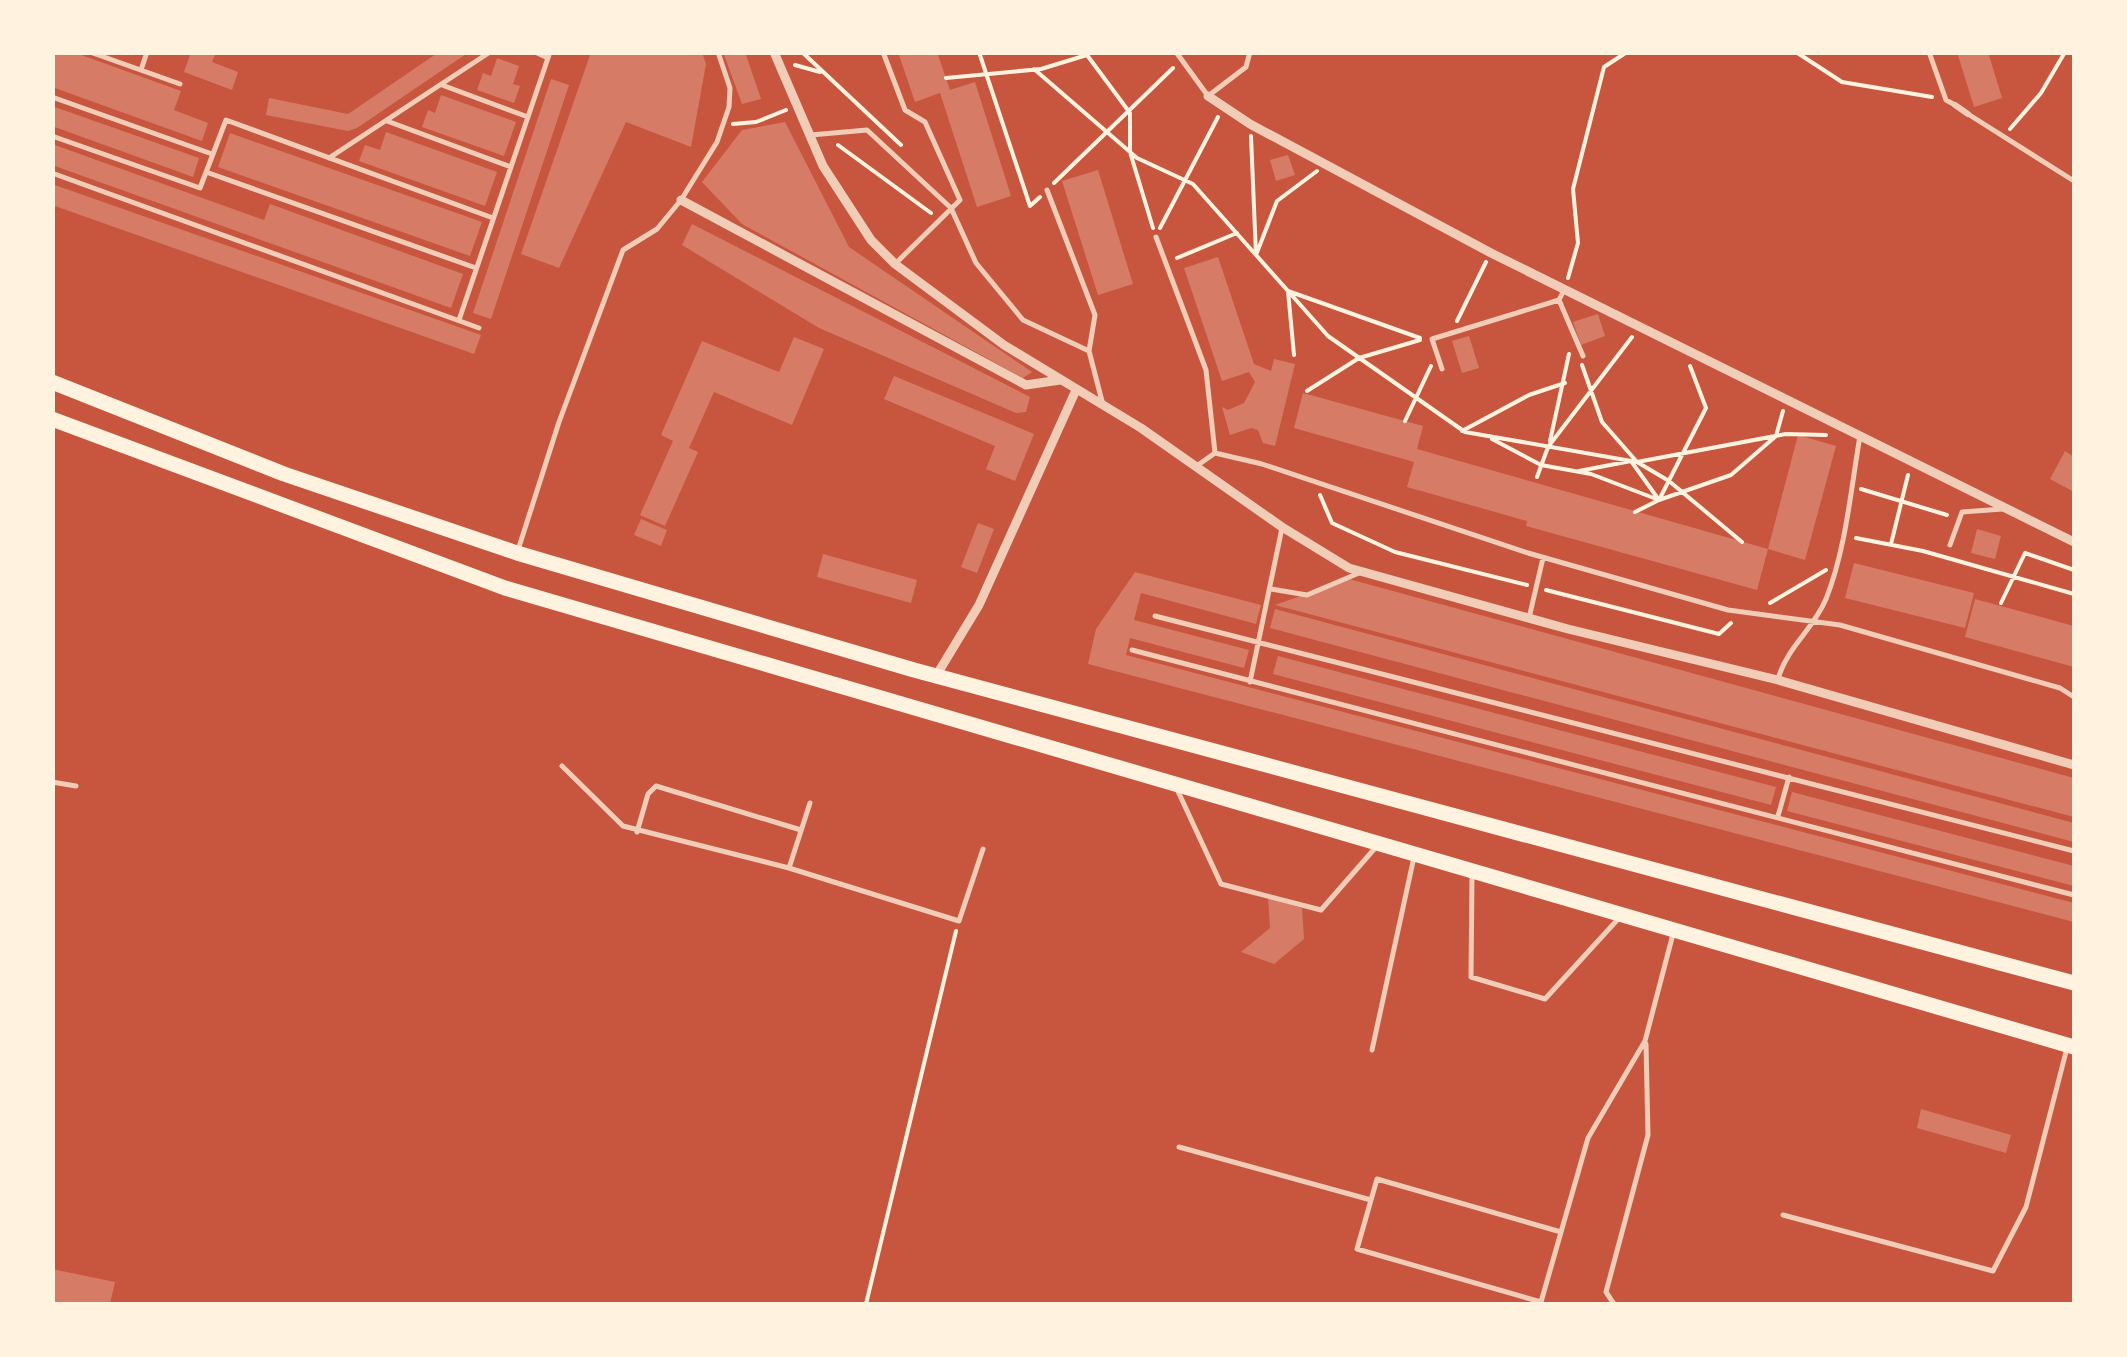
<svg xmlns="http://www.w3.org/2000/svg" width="2127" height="1357" font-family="Manrope,sans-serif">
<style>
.building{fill:#d67c66}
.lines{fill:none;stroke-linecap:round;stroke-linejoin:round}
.path{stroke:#fff3e0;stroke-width:4}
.service{stroke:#f1ccb7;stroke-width:5}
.pedestrian{stroke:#f1ccb7;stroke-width:6}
.minor{stroke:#f1ccb7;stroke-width:9}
.trunk{stroke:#fff3e0;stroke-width:15}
</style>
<rect width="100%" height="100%" fill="#c8553d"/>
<path class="building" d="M52,52h21l108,39 -7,19 34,13 -6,18 -150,-54z
M191,52h25l-4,10 26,10 -6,18 -48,-18z
M439,52h30l-112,76 -9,3 -82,-16 3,-17 79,16z
M591,52h111l4,12 -15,83 -65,-25 -67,146 -38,-14z
M723,52h22l16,47 -19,5z
M898,52h39l13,38 25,-8 36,114 -34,11 -37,-114 -25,9z
M1957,52h31l14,46 -28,9z
M497,58l22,8 -6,18 7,2 -6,17 -37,-13 6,-17 8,3z
M551,79l18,6 -78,234 -18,-6z
M441,95l75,27 -12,34 -82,-29 6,-17 7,3z
M52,106l147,52 -6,19 -141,-51z
M785,122l64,125 183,125 -9,6 -281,-154 -40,-42 40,-52z
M386,132l111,40 -12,34 -126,-45 6,-16 15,5z
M230,133l252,89 -12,34 -252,-89z
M52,144l212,76 6,-16 193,70 -12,34 -399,-143z
M1288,155l7,20 -19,6 -6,-21z
M1098,170l35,114 -35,11 -36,-114z
M52,184l429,151 -7,19 -422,-149z
M692,224l338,173 -4,15 -10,1 -197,-85 -137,-83z
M1218,257l36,107 17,7 3,-12 21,5 -20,82 -12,-3 -5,-13 -7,-2 -21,7 -8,-28 6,3 16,-7 11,-21 -6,-10 -27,9 -38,-113z
M1598,314l7,22 -24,9 -8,-23z
M1469,336l10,32 -17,5 -10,-32z
M794,337l30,12 -32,76 -78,-33 -25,56 9,4 -33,74 -25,-11 33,-74 -12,-6 41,-94 77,31z
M894,376l140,58 -19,47 -29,-12 9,-23 -111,-47z
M1303,393l120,33 -6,23 351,100 30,-114 38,11 -31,114 -37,-11 -11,41 -231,-64 1,-5 -120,-34 7,-25 -120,-34z
M2065,451l9,6v35l-24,-13z
M641,519l26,11 -6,16 -27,-11z
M978,523l16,6 -17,44 -16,-6z
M1977,529l24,7 -6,23 -24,-6z
M823,554l94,26 -6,23 -94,-26z
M1854,563l120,30 -9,35 -120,-30z
M1135,572l126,33 -5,19 -115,-31 -7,27 115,30 -5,18 -114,-30 -4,17 948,248v19l-986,-258 8,-35z
M1349,579l725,199v39l-799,-212z
M1975,599l99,27v41l-109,-30z
M1275,609l799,214v19l-804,-214z
M1278,656l498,131 -5,18 -498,-131z
M1792,792l282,74v20l-287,-75z
M1268,898l34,10 2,31 -30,25 -33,-12 29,-24z
M1921,1109l90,26 -5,18 -89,-25z
M52,1269l63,13 -5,22h-58z"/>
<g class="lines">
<path class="path" d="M802,52l99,93
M979,52l51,154 10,-9
M1796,52l46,30 90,15
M795,65l25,7
M1034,69l103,89 56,26 63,71 21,-54 40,-30
M946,78l95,-9 46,-14 43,58v39l23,76
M733,124l23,-2 30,-12
M2010,129l31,-36 24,-41
M1251,136l5,119 72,81 137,96 172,30 149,-28 40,1
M838,145l93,68
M1054,183l119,-115
M1160,228l58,-111
M1177,258l60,-25
M1568,278l10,-35 -5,-54 31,-122 23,-15
M1457,321l29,-59
M1294,355l-6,-64 132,47
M1582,365l20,57 35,40 32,19 73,61
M1307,391l52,-33 61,-18
M1405,421l26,-55
M1462,431l67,-36 36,-12
M1492,439l49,26 50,9 68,26 72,-25 45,-39 7,-25
M1550,441l19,-87
M1579,471l52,-10 28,39
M1537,477l11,-30 84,-110
M1861,489l86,26
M1320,495l12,28 63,29 132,33
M1635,512l24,-12 47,-92 -16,-42
M1856,538l67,13 151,43
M1891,544l17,-69
M1546,590l173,44 12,-11
M1770,603l56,-33
M2001,603l24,-50 49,17
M866,1304l90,-373"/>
<path class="service" d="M90,52l90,32
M535,52l13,6
M883,52l22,58 20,12 35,78 -65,64
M1176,52l32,44 38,-29 4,-15
M1929,52l17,48 9,5
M141,70l6,-18
M442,85l86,32
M52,97l160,57
M1968,114l106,67
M387,121l124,46
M811,135l56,-5 84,78 25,55 47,57 66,31
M52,136l148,52 26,-68 267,98
M329,158l161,-106
M206,172l270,96
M52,173l427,155
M1047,190l48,125 -6,36 14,54
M1156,237l50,133 9,83
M1559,300l24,56
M459,320l91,-268
M1442,369l-10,-30 127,-39 5,-10
M1198,465l17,-12 47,11 266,89 200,57 112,15 220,63 14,9
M1950,545l12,-33 41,-3
M518,550l41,-128 64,-172 34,-21 24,-29 36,-58 12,-35 1,-19 -12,-36
M1271,589l36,6 52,-22
M1155,616l919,235
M1529,618l14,-60
M1132,650l942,245
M1778,679c9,-32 35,-49 48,-80 20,-50 25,-111 34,-163
M1250,682l32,-154
M562,766l61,60 166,42
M52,782l24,4
M1176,787l45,97 100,26 55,-63
M810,803l-21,65 170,53 24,-72
M1778,816l11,-39
M637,832l11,-38 8,-8 145,44
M1472,875l-1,102 74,22 74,-81
M1372,1050l42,-193
M1179,1147l192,53
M1783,1215l210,56 33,-64 41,-159
M1561,1232l-184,-53 -20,70 184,53 47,-164 57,-97 28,-107
M1614,1304l-8,-12 42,-157 -2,-91"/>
<path class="pedestrian" d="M1955,105l13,9"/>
<path class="minor" d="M774,52l49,114 48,74 24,24 109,81 137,83 141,99 67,41 219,61 210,51 296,85
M1208,96l42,28 241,129 583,289
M681,200l345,185 34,-5
M936,676l43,-71 97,-215"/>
<path class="trunk" d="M52,382l232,92 233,79 397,117 1160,313
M52,419l453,169 1569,459"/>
</g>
<rect width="2127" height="1357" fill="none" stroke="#fff3e0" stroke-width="110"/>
</svg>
